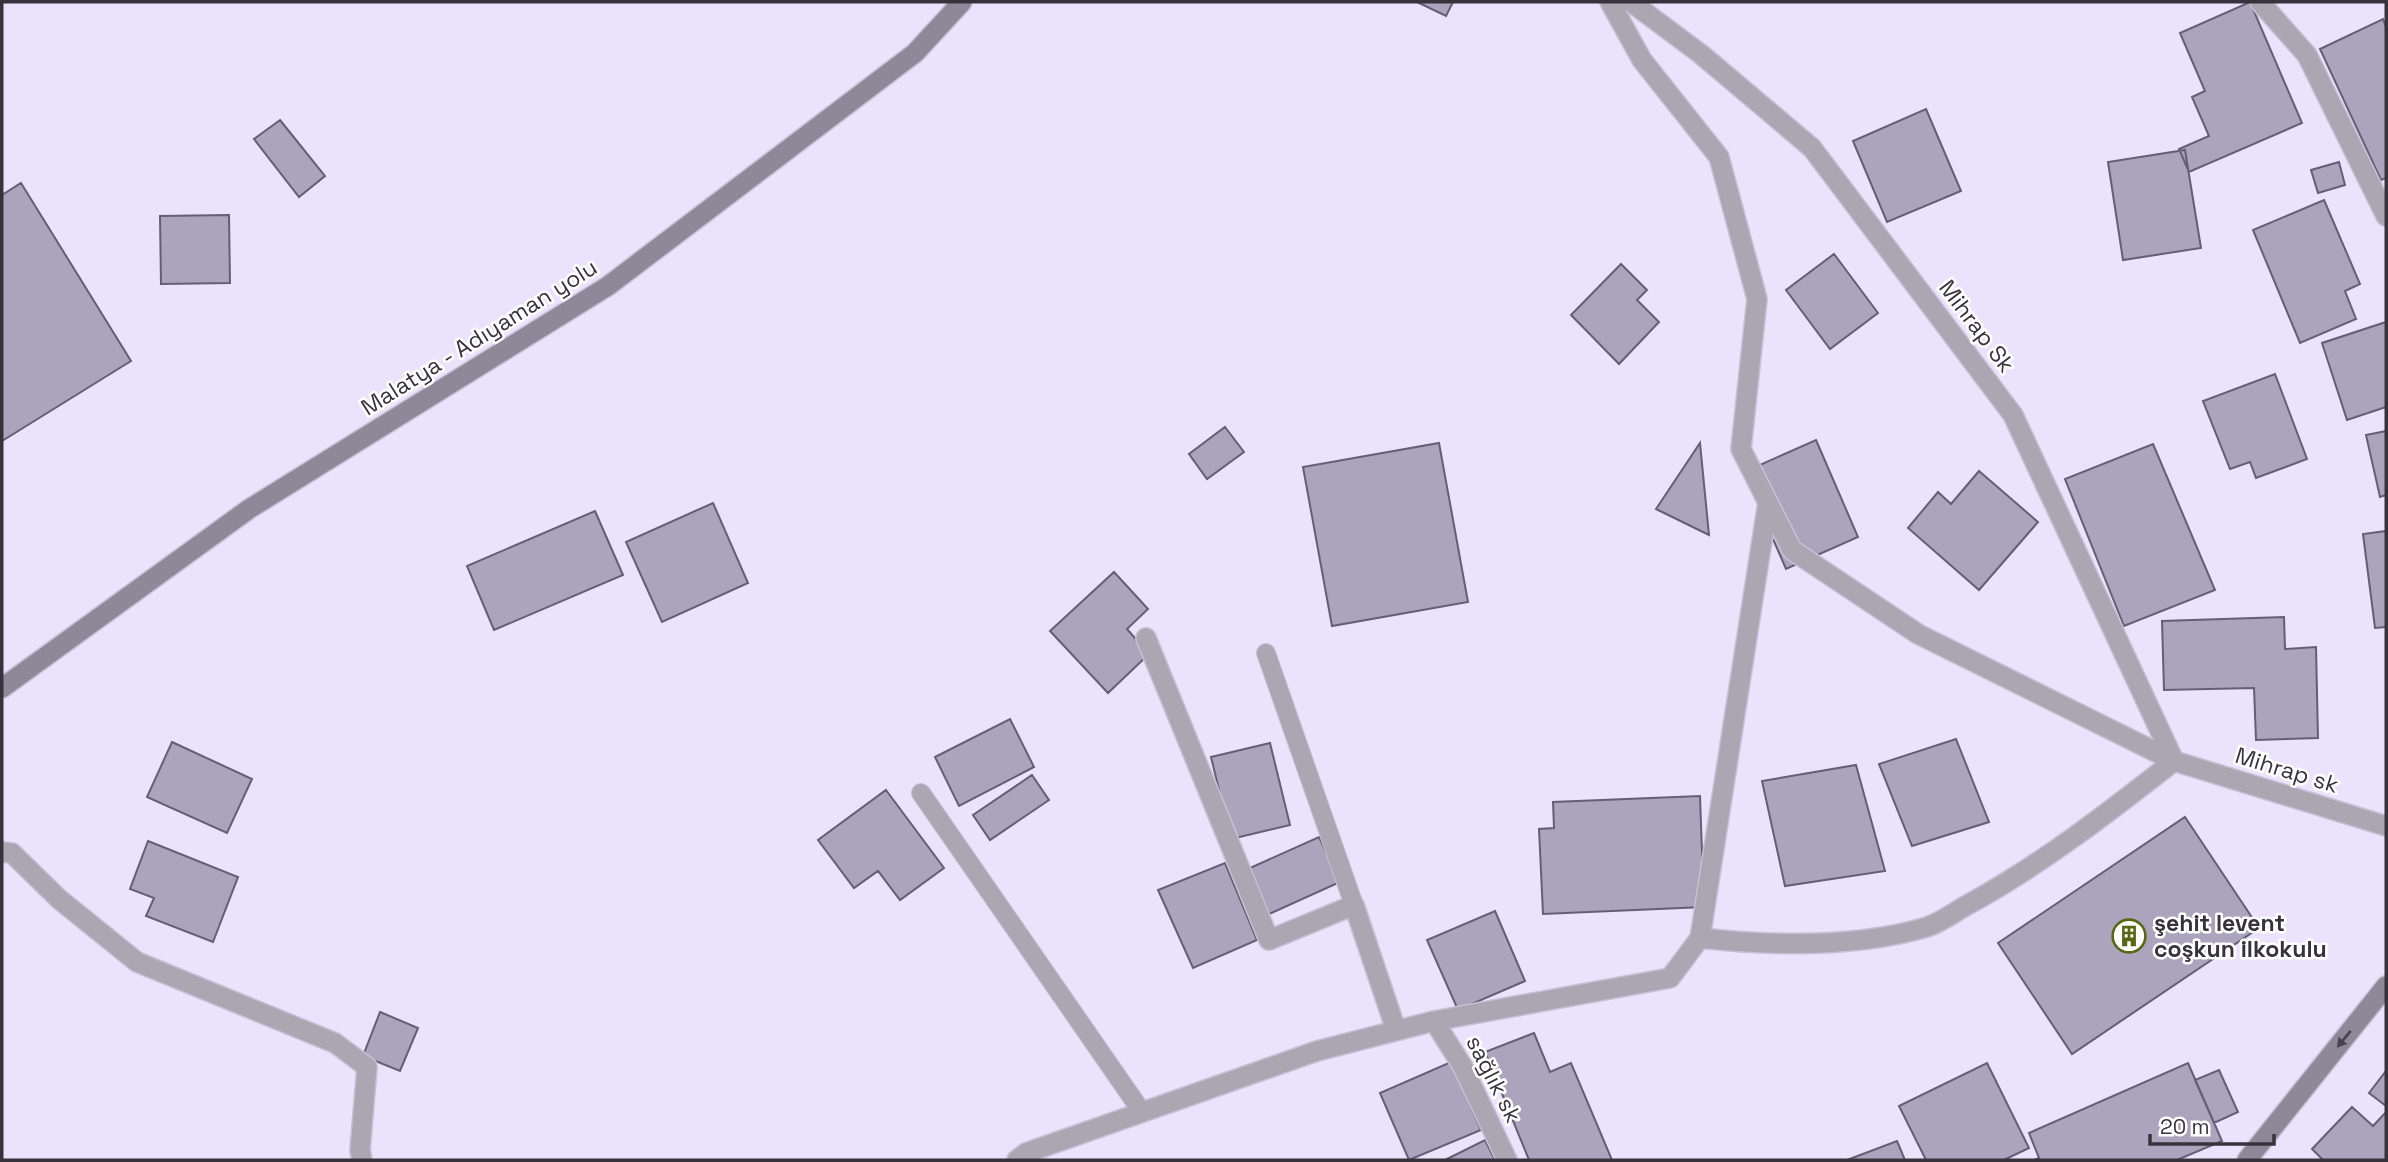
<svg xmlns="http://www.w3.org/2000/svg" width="2388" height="1162" font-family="'Space Grotesk',sans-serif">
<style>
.building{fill:#aca3bc;stroke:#665e74;stroke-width:2}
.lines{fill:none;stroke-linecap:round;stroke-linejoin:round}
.service-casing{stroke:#c7bfd6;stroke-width:20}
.minor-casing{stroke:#c7bfd6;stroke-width:22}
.secondary-casing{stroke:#c7bfd6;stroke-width:22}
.service{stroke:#aba7b2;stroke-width:18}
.minor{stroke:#aba7b2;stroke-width:19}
.secondary{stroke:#8e8898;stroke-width:19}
.oneway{fill:#48444f}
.labels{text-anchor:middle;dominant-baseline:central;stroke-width:5;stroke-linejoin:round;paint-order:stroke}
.street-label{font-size:23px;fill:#37333d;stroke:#fff}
.poi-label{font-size:23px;font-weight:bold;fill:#37333d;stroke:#fff;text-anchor:start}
</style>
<rect width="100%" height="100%" fill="#ebe2fc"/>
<path class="building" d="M1417,2h36l-7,14z
M2250,2l52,121 -113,49 -10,-23 30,-13 -17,-39 13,-6 -25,-58z
M2383,19l3,8v151l-5,2 -61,-131z
M1926,109l35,82 -74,31 -34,-81z
M280,120l45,56 -26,21 -45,-58z
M2185,150l16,98 -78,12 -15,-98z
M2339,162l6,23 -27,8 -7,-23z
M21,183l110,178 -129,80v-246z
M2324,200l36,84 -15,7 11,28 -56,24 -47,-113z
M229,215l1,68 -69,1 -1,-68z
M1834,254l44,59 -48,36 -44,-59z
M1621,264l26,26 -10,10 22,22 -40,42 -48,-49z
M2386,322v85l-39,13 -25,-77z
M2275,374l32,85 -51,19 -6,-16 -20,7 -27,-68z
M1225,427l19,25 -37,27 -18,-25z
M2386,431v64l-6,2 -14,-62z
M1816,440l42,97 -72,32 -42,-97z
M1439,443l29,159 -136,24 -29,-159z
M1700,443l9,92 -53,-26z
M2153,444l62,146 -91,36 -59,-147z
M1979,471l59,51 -59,68 -71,-62 30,-36 13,12z
M713,503l35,80 -86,39 -36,-80z
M595,511l28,64 -129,55 -27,-64z
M2386,531v96l-11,1 -12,-94z
M1114,572l34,37 -21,20 22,25 -41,39 -58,-62z
M2284,617l1,32 31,-2 2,91 -62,2 -2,-52 -90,2 -2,-69z
M1010,719l24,48 -75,39 -24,-49z
M1956,739l33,83 -77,24 -33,-82z
M172,742l80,37 -25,54 -80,-36z
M1270,743l20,82 -59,14 -20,-82z
M1856,765l29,106 -100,15 -23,-105z
M1032,775l17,25 -59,40 -17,-25z
M886,790l58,78 -44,32 -22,-29 -24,17 -36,-48z
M1700,796l4,111 -161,7 -4,-85 15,-1 -1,-26z
M2185,817l74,111 -187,126 -74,-111z
M1319,837l21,45 -71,32 -19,-46z
M148,841l90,36 -25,65 -67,-26 8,-18 -24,-9z
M1225,863l32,77 -64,28 -35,-78z
M1495,911l30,70 -67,29 -31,-70z
M380,1012l38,16 -18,43 -37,-15z
M1534,1033l16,39 21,-9 41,97h-83l-44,-108z
M1451,1062l30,68 -72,30 -29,-67z
M1987,1063l42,85 -25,12h-78l-27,-54z
M2188,1063l34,78 -45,19h-143l5,-2 -10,-25z
M2219,1070l19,42 -24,11 -19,-43z
M2386,1071v35l-17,-13z
M2352,1107l21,19 13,-14v48h-63l-11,-11z
M1485,1140l10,20h-50z
M1897,1141l8,19h-58z"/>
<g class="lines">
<defs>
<path id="service" d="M1266,653l88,252
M921,793l221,319"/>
<path id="minor" d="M1610,2l32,58 77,97 38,142 -16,150 51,101 126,84 256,127 212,65
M1631,2l71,53 110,93 201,267 161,346
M2260,2l47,53 79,161
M1146,638l123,302 85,-35 42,125
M2,852l10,1 47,46 78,63 198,81 32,24 -7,83 2,10
M1700,938l68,-436
M1434,1021l29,46 44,93
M1017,1160l9,-7 291,-102 117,-30 236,-43 30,-40c73,8 156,10 227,-11 15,-5 29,-16 42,-23 73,-40 140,-92 205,-143"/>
<path id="secondary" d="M2,688l247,-179 359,-223 307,-233 47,-51
M2247,1160l139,-174"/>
</defs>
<use href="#service" class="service-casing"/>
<use href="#minor" class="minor-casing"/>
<use href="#secondary" class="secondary-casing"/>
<use href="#service" class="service"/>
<use href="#minor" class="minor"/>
<use href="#secondary" class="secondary"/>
</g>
<defs><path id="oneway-solid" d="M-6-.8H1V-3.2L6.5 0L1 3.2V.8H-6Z" transform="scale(1.75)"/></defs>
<use class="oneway" href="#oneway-solid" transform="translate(2344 1039) rotate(129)"/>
<defs>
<symbol id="building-ring" viewBox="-11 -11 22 22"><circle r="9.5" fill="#fff" stroke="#566813" stroke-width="1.5"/><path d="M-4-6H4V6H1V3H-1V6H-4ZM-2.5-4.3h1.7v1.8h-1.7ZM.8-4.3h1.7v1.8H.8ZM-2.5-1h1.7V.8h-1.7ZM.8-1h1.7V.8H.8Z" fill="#566813"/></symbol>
</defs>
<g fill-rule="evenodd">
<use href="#building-ring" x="2110" y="917" width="38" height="38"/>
</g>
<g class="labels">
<g class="street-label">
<text transform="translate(1977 326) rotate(53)">Mihrap Sk</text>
<text transform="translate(479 337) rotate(-32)">Malatya - Adıyaman yolu</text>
<text transform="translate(2287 770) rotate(17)">Mihrap sk</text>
<text transform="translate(1494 1079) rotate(63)">sağlık sk</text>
</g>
<g class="poi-label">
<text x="2154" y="923">şehit levent<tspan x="2154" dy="26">coşkun ilkokulu</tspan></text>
</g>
</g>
<rect width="2388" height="1162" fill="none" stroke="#37333d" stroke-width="7"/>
<path d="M2150 1134v10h124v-10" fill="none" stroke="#37333d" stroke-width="3.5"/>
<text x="2160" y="1134" font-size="21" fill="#37333d" stroke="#ffffff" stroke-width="5" paint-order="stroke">20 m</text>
</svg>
